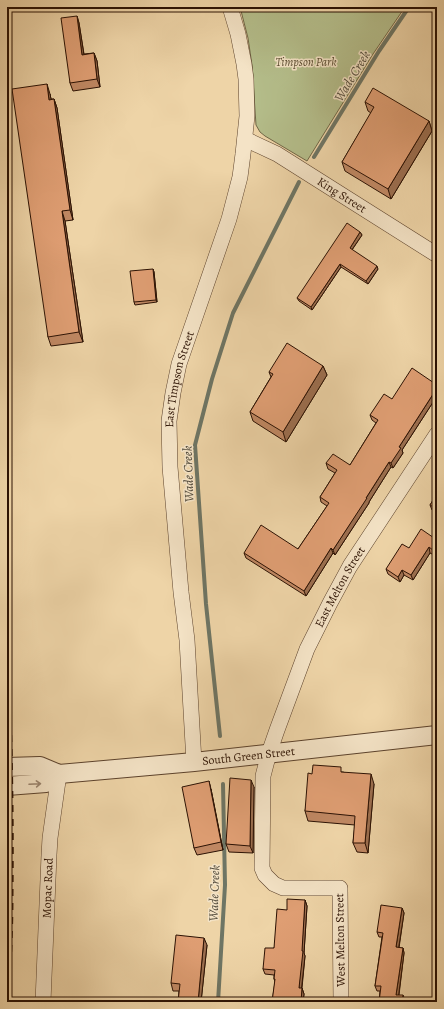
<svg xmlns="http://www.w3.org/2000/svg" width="444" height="1009" font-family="Alegreya,serif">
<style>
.green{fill:#b4bd8a;stroke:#706746}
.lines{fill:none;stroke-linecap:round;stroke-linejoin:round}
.stream{stroke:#6e7564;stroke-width:4}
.minor-casing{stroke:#5c422c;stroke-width:16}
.tertiary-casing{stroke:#5c422c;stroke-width:20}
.minor{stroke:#f4e3c6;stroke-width:15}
.tertiary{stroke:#f4e3c6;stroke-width:18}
.rail{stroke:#2b1103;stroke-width:3;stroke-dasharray:7 7;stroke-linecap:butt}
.wall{fill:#c08863;stroke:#2b1103}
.shaded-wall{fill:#9c6f50;stroke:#2b1103}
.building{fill:#df9e73;stroke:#2b1103}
.oneway{stroke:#9a846e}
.labels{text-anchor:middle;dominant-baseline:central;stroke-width:3;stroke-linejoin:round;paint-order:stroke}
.park-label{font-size:12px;font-style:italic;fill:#5b4d32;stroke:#f4e3c6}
.street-label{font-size:12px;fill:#2b1103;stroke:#f4e3c6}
.water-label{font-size:13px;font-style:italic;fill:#524b3c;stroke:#f4e3c6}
</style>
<rect width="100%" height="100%" fill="#eed4a7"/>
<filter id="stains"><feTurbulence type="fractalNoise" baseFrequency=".005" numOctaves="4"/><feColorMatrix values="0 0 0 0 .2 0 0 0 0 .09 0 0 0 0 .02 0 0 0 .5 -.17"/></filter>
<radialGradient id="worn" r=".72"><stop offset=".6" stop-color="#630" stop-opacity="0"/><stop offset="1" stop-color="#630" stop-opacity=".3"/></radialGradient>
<path class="green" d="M240,7h165l-32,47 -66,107 -42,-25 -5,-4 -4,-7 -4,-60 -4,-27z"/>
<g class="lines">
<path class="stream" d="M314,157l65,-106 30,-44
M220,736l-14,-132 -11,-159 17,-66 21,-66 66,-131
M218,1002l7,-117 -2,-101"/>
<defs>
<g id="minor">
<path id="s1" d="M245,139l32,15 160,101"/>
<path id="s2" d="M194,762l-7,-122 -6,-48 -11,-125 -1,-46 4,-28 6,-29 50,-145 11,-42 3,-23 4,-38 -1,-37 -2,-15 -6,-30 -8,-27"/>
<path id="s3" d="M43,1002l6,-147 1,-17 9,-64"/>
<path id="s4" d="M341,1002l-1,-114h-57l-9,-4 -9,-9 -3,-7 1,-92 6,-23 8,-23 30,-81 23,-46 20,-37 87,-132"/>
</g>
<g id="tertiary">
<path id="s5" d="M7,767l33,-1 19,8 135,-12 243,-27"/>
<path d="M7,786l39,-3 13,-9"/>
</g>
</defs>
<use href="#minor" class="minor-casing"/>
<use href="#tertiary" class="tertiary-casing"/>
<use href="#minor" class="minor"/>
<use href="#tertiary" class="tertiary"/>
<path class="rail" d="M7,637c4,86 6,172 5,258 0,36 -2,72 -4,107"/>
</g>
<path class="wall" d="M77,16l2,7 5,31 10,-1 3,8 3,26 -27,4 -3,-8z
M50,94l1,5h3l3,9 16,112 -8,1 18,121 -32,4 -3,-9z
M365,102l64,19 3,10 -41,68 -46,-28 -3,-9 29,-49 -3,-2z
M360,232l2,3 -10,15 26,19 -10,15 -27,-17 -29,43 -13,-9 -2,-3z
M153,269l1,3 3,30 -22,3 -1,-3z
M437,346v13l-2,-1 -2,-6z
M323,366l4,9 -41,67 -33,-21 -3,-9 21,-35 -2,-5z
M437,385v11l-35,54 1,3 -10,15 -2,-1 -22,35v1l-34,52 -2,-2 -27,43 -60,-38 -2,-5 54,-4 29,-43 -6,-4 -1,-5 15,-24 -7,-4 -2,-6 24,2 26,-42 -4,-3 -2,-5 22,-16z
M437,494v19l-5,-3 -2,-5z
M437,540v15l-1,1 -6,-3 -17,27 -9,-5 -4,7 -12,-8 -2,-5 23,-21z
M343,772l31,12 -6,69 -11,-1 -4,-9 2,-18 -47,-4 -3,-10 7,-37z
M254,787l-1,66 -24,-1 -3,-8z
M211,789l12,61 -26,5 -3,-7z
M305,900l2,6 -3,47 1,3 -3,32 2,6 -1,8h-31l3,-20 -1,-3v-4l-9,-1 -2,-5 11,-21 13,-38z
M402,908l2,5 -5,35h4l1,5 -5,42 6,5 -1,2h-25l1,-11h-3l-2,-5 7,-49h-3l-2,-5z
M207,945l-6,57h-23l1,-11h-6l-2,-8z"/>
<path class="shaded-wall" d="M77,16l2,7 6,39 -3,-7z
M94,53l3,8 3,26 -3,-8z
M47,84l3,10 3,15 -4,-9z
M54,99l3,9 16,112 -3,-10z
M429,121l3,10 -41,68 -3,-10z
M62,211l3,10 18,121 -4,-10z
M360,232l2,3 -11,16 -1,-3z
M340,264l1,3 -29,43 -1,-3z
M377,266l1,3 -10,15 -2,-3z
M153,269l1,3 3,30 -1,-2z
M323,366l4,9 -41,67 -3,-10z
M437,388v8l-35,54 1,3 -10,15 -2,-5 8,-16z
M389,462l2,5 -22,35v1l-34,52 -2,-5z
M429,547l1,6 -17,27 -2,-5z
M437,547v8l-1,1 -2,-5z
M331,548l2,5 -27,43 -2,-5z
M402,570l2,5 -4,7 -2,-5z
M371,774l3,10 -6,69 -3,-10z
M251,780l3,7 -1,66 -3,-7z
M209,781l2,8 12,61 -2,-8z
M305,900l2,6 -3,47 1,3 -4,37 -2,-5z
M402,908l2,5 -6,39 -2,-5z
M204,938l3,7 -6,57h-3z
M403,948l1,5 -6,47 -2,-5z
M302,988l2,6 -1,8h-2z
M403,995l2,5 -1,2h-2z"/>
<path class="building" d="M77,16l5,39 12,-2 3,26 -27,4 -9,-65z
M47,84l2,16 5,-1 16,111 -8,1 17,121 -31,5 -36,-248z
M373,88l56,33 -41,68 -46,-27 32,-55 -9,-5z
M347,223l13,9 -10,16 27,18 -11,15 -26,-17 -29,43 -14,-9z
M153,269l3,31 -22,2 -4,-31z
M287,343l36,23 -40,66 -33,-20 23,-38 -4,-2z
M437,346v9l-4,-3z
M412,368l25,17v3l-38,59 2,1 -10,15 -2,-1 -23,36h1l-34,52 -2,-2 -27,43 -60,-38 17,-28 37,24 31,-46 -9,-6 17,-27 -11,-7 7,-9 17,11 28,-45 -8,-5 14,-21 8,5z
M437,494v15l-7,-4z
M421,529l16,11v7l-3,4 -5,-4 -18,28 -9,-5 -4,7 -12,-8 16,-25 7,4z
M313,765l28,2v5l30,2 -6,69h-12l2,-27 -50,-5 3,-38 4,1z
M230,778l21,2 -1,66 -24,-2z
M209,781l12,61 -27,6 -12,-61z
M287,899l18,1 -3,51h1l-4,37h3l-1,14h-29l3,-23h-1l1,-9 -12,-1 2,-21h9l3,-39 10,1z
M381,905l21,3 -6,39 7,1 -7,47h7l-1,7h-23l2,-16h-6l8,-53 -6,-1z
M176,935l28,3 -6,64h-20l2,-18 -9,-1z"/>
<defs><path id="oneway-shaft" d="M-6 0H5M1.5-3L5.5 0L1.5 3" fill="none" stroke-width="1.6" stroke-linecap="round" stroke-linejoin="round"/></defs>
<use class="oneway" href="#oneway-shaft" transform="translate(35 784) rotate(-3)"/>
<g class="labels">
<g class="park-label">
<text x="306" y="62">Timpson Park</text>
</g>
<g class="street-label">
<text stroke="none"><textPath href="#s1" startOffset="112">King Street</textPath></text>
<text stroke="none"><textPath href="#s2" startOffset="385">East Timpson Street</textPath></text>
<text stroke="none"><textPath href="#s4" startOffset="498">East Melton Street</textPath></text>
<text stroke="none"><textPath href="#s5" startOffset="244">South Green Street</textPath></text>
<text stroke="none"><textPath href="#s3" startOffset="114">Mopac Road</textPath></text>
<text transform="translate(340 940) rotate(-91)">West Melton Street</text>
</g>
<g class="water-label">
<text transform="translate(352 76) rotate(-59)">Wade Creek</text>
<text transform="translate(188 474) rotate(-92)">Wade Creek</text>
<text transform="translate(214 893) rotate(-88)">Wade Creek</text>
</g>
</g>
<rect width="444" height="1009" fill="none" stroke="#eed4a7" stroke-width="24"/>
<rect x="8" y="8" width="428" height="993" fill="none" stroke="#2b1103" stroke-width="2"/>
<rect x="12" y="12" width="420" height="985" fill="none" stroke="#2b1103"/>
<rect width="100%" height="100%" filter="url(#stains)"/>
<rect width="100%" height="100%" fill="url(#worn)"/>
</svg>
